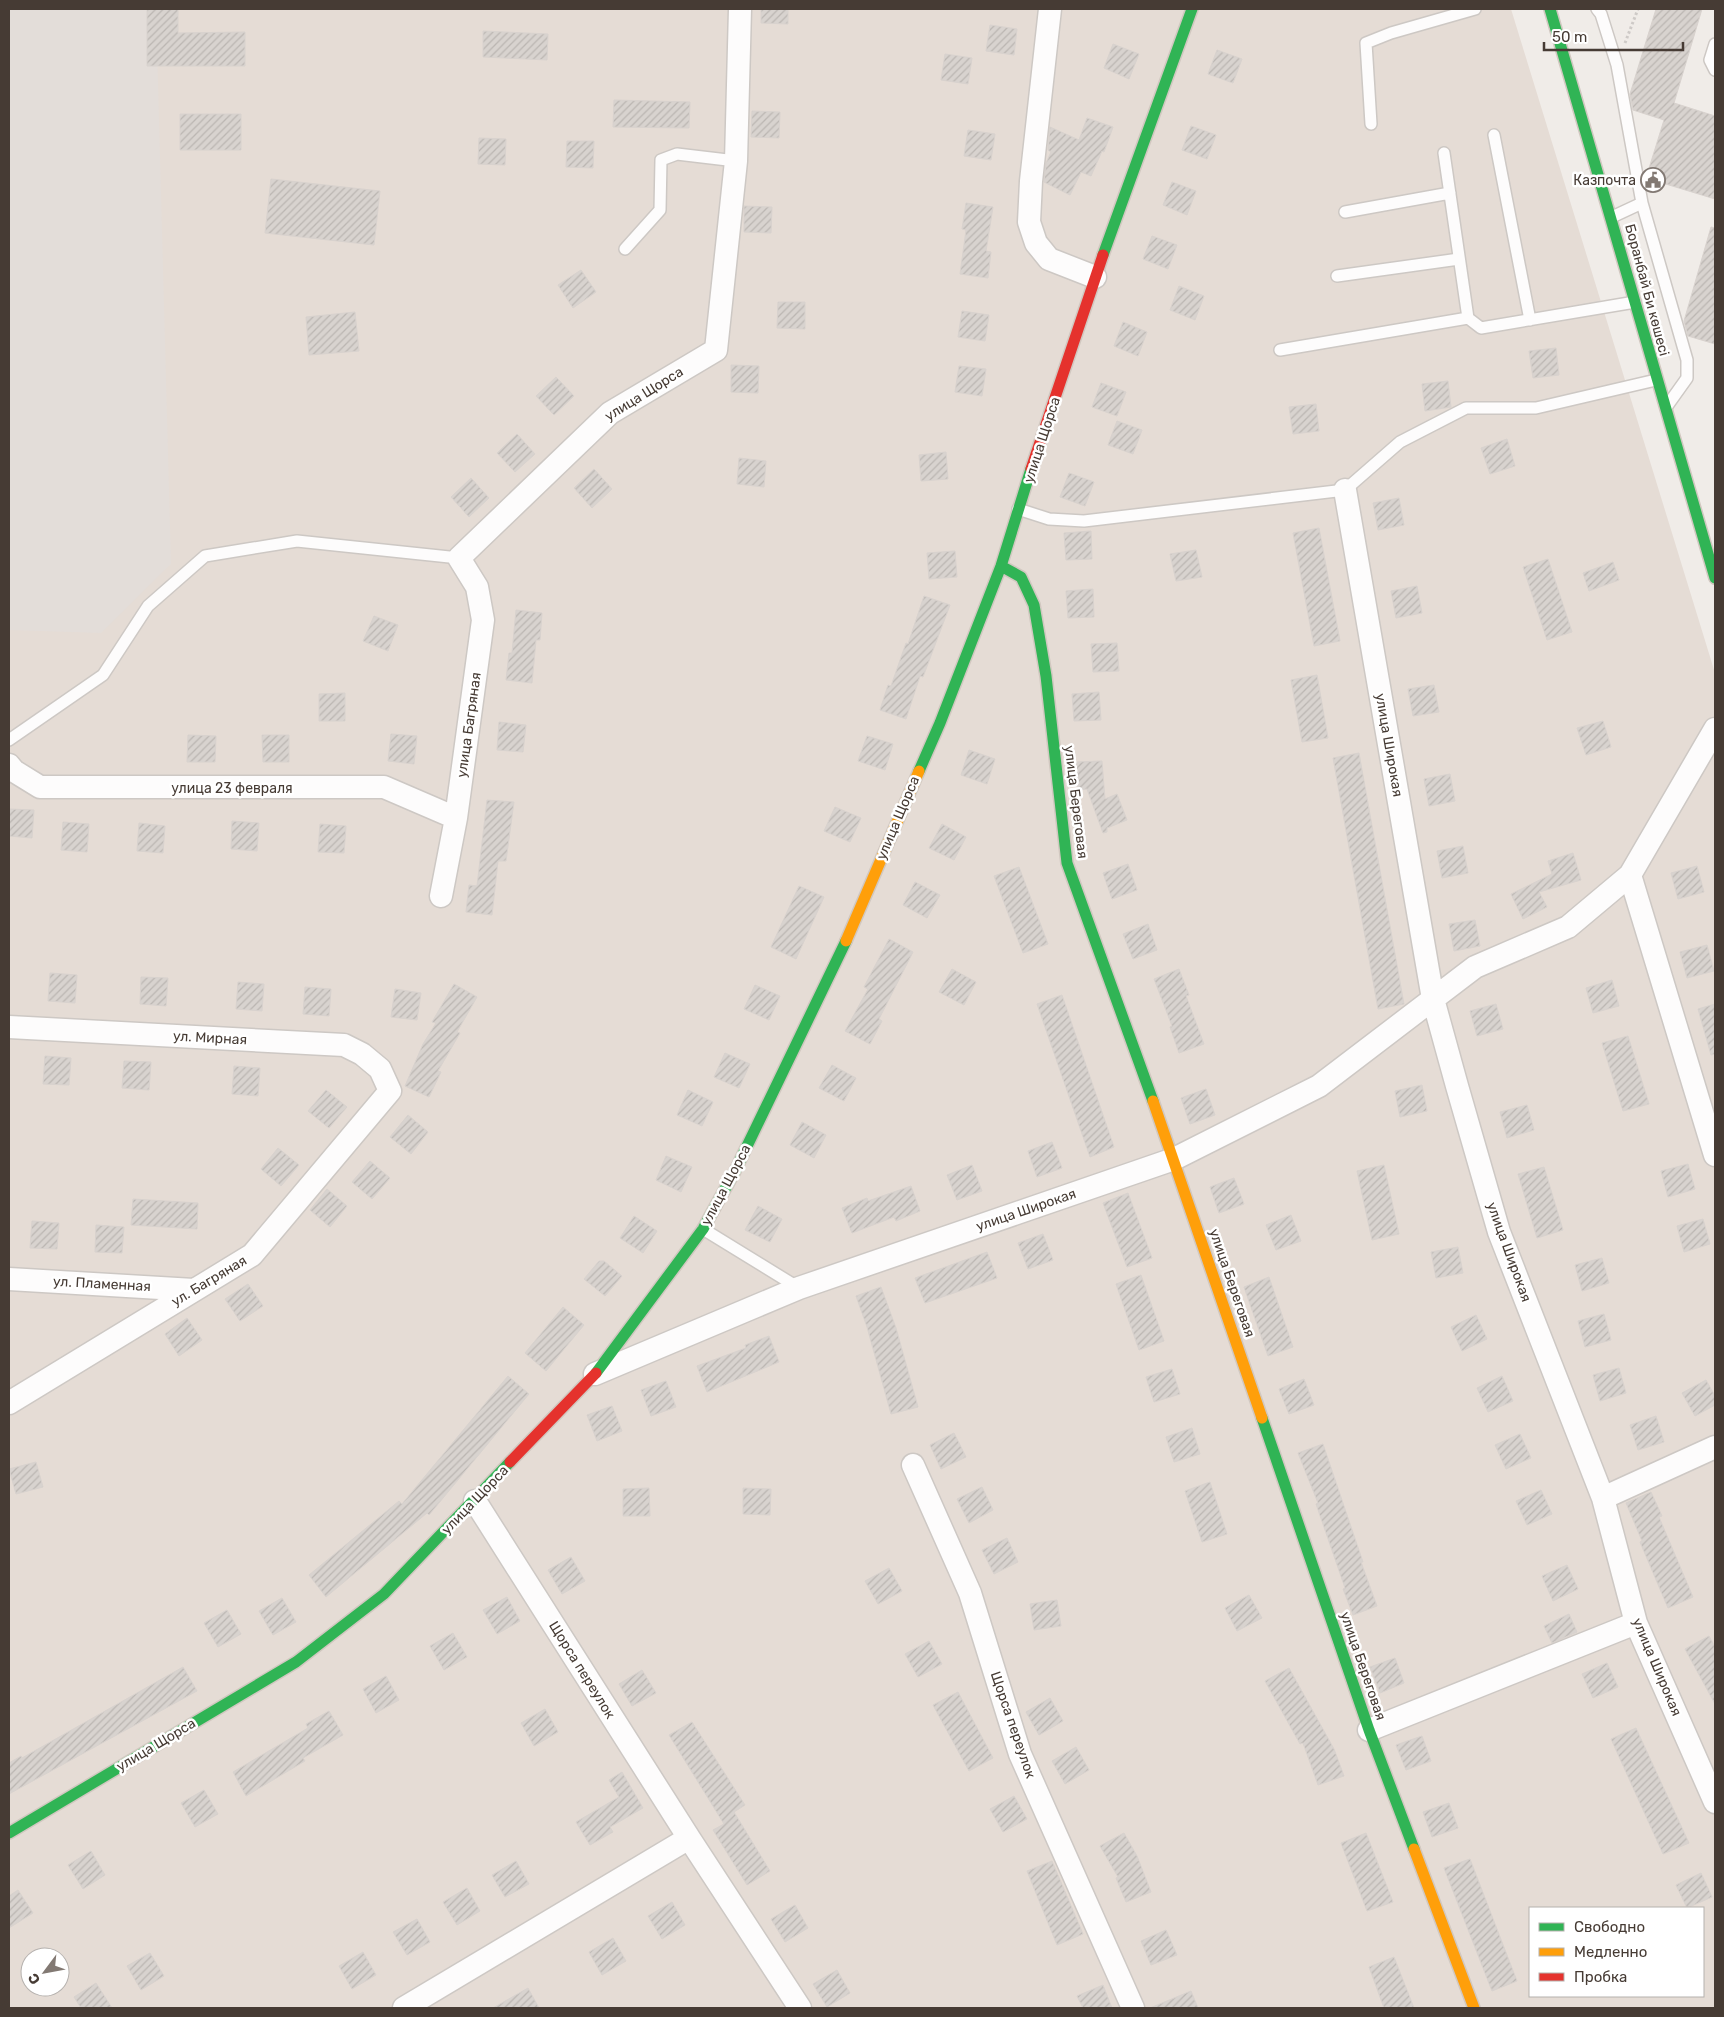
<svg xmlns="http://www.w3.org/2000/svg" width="1724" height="2017" font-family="Rubik,sans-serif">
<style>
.residential{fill:#e5dcd5;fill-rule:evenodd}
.industrial{fill:#e3ddd9}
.building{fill:url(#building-hatch);stroke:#d8d2ce}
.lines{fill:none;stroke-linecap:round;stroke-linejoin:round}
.lane-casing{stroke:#cdc8c4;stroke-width:14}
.street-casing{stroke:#cdc8c4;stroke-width:25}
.fast-casing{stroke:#d1c8c0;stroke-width:14}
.slow-casing{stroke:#d1c8c0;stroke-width:14}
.jam-casing{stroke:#d1c8c0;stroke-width:14}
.path{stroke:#cecac7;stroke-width:3;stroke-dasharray:2.5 2.5;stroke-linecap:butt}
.lane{stroke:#fdfcfc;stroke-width:11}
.street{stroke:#fdfcfc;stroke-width:22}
.fast{stroke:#30b455;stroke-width:11}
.slow{stroke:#ff9f0a;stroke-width:11}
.jam{stroke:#e5322d;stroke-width:11}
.labels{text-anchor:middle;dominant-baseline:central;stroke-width:5;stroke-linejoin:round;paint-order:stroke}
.poi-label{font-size:14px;fill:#463b34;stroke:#fff;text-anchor:end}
.street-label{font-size:14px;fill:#463b34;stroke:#fff}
</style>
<defs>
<pattern id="building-hatch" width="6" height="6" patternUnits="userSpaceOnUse" patternTransform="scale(1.25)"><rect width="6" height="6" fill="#d8d3cf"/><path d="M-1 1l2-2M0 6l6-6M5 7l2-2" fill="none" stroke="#bbb6b2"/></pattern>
</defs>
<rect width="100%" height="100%" fill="#f0ece8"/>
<path class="residential" d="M9,9h1502l204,664v1335h-1706zM1530,1908h173v88h-173zM30,1957h30v30h-30z"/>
<path class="industrial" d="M9,9h147l15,555 -70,69 -92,-3z"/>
<path class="building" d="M147,9h31v24l67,-1v34h-98z
M761,9h27v15l-27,-1z
M1656,9h46l-28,94 41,13v83l-69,-21 18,-58 -31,-10 -3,-16z
M990,25l27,4 -3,26 -28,-4z
M483,31l65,3 -1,26 -64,-3z
M1113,44l26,10 -10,25 -25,-11z
M1217,50l25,9 -9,24 -25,-9z
M945,54l27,4 -4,26 -27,-4z
M614,100l76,2 -1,26 -76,-1z
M752,111l28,1 -1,26 -28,-1z
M180,114h61v36h-61z
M1087,118l26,9 -9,25 -2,-1 -11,25 -10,-4 -11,23 -26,-13 2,-19 5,-11 -3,-2 2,-23 29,13z
M1191,126l25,9 -9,24 -25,-9z
M968,130l27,4 -4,26 -27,-4z
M479,138l27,1 -1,26 -27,-1z
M567,141h27l-1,27 -27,-1z
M271,179l109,12 -6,54 -109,-12z
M1172,182l24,9 -9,24 -24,-10z
M966,203l27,4 -7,44 5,1 -3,26 -28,-4 6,-44 -4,-1z
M744,206l28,1 -1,26 -27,-1z
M1711,227l4,1v116l-27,-8 -4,-15z
M1152,236l25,9 -9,24 -25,-10z
M581,270l15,22 -23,16 -15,-23z
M1179,286l25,10 -9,24 -25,-10z
M778,302h27v27l-28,-1z
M962,311l27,4 -4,26 -27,-4z
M355,312l4,39 -50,4 -3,-38z
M1123,322l24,10 -9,24 -24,-10z
M1556,348l3,27 -26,3 -4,-27z
M731,365l28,1 -1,27 -27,-1z
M959,366l27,3 -4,27 -27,-4z
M556,377l18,19 -20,19 -18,-19z
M1448,381l3,26 -26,4 -3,-27z
M1101,383l25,9 -9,24 -25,-9z
M1316,404l3,27 -26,3 -4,-27z
M1117,421l25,9 -9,24 -25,-9z
M517,434l18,20 -20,18 -18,-19z
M1507,439l8,27 -25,8 -9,-26z
M946,452l2,27 -27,2 -2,-26z
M739,458l27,3 -2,26 -27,-3z
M594,469l18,20 -20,19 -18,-20z
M1069,473l25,9 -9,24 -25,-9z
M471,478l18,20 -20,19 -18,-20z
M1399,498l5,27 -26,5 -5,-27z
M1319,528l21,113 -26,5 -21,-113z
M1091,531l1,28 -26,1 -2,-27z
M1196,550l6,27 -26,4 -6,-27z
M955,551l2,26 -28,2 -2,-26z
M1548,559l24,73 -25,8 -24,-73z
M1613,562l6,18 -30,11 -6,-18z
M1417,586l5,27 -26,5 -5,-27z
M1093,589l1,28 -26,1 -2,-27z
M924,596l26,9 -27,72 -3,-1 -14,43 -26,-9 8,-25 3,1 15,-43 2,1z
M516,610l26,3 -2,27h-4l-4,43 -26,-3 3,-27h3z
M374,616l24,9 -10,26 -25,-10z
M1117,643l2,28 -26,1 -2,-28z
M1317,675l11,63 -26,4 -11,-62z
M1434,685l5,27 -26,4 -5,-27z
M1099,692l2,28 -27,1 -2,-27z
M345,693v28h-26v-27z
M1603,721l8,26 -25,8 -9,-27z
M499,722l27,3 -3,27 -26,-2z
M391,734l26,2 -3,28 -26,-3z
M188,735l28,1 -1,26h-28z
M262,735h27v27h-26z
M867,736l26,8 -8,26 -27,-9z
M969,750l26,9 -8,25 -26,-9z
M1359,753l45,251 -26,5 -45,-251z
M1102,761l3,38 12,-5 10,26 -20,8v4l-4,1 -16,-44 -9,1 -2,-28z
M1450,774l5,27 -26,5 -5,-27z
M487,800l27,2 -8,59h-8l-6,54 -26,-3 3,-27 8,1z
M835,807l26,11 -11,24 -26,-11z
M9,809l25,1 -2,28 -23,-2z
M232,821l27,2 -2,28 -26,-2z
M63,822l26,2 -2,28 -26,-2z
M139,823l26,3 -2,27 -26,-2z
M320,824l26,2 -2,27 -26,-1z
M942,824l24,13 -12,23 -25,-12z
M1463,846l5,27 -26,5 -5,-27z
M1573,853l8,27 -42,12 8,15 -24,12 -12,-25 41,-20 -4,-13z
M1128,864l9,26 -25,9 -9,-26z
M1697,866l7,26 -26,7 -7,-26z
M1019,867l29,77 -25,9 -29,-77z
M915,882l25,13 -13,23 -24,-13z
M799,886l25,11 -28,62 -25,-12z
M1475,920l5,26 -26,5 -5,-27z
M1148,924l9,26 -24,9 -10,-25z
M889,939l24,13 -34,67 3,2 -12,23 -25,-13 23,-42 -4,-2z
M1707,945l7,26 -27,7 -7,-26z
M952,969l24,13 -12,23 -25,-13z
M1179,969l10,26 -3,1 18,48 -25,9 -9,-26 2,-1 -18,-47z
M50,973l27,2 -2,28 -27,-2z
M141,977l27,1 -2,28 -26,-2z
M1612,980l7,26 -26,7 -7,-25z
M238,982l26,2 -2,27 -26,-2z
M454,984l23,13 -20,35 3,1 -22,38 3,1 -12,25 -24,-11 18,-42 13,-21 -4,-1z
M755,985l25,11 -11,24 -25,-11z
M305,987l26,2 -2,27 -26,-2z
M395,989l26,4 -4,27 -26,-3z
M1062,995l52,152 -24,10 -53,-153z
M1496,1004l7,25 -26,7 -7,-25z
M1715,1004v50l-4,1 -13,-46z
M1628,1036l21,68 -26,7 -21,-68z
M725,1053l25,11 -11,24 -25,-11z
M45,1056l26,2 -2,27 -26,-1z
M124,1061l27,1 -2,28 -27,-2z
M832,1065l24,13 -12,23 -25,-13z
M234,1066l26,2 -2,28 -26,-2z
M1422,1085l5,26 -27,6 -5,-26z
M1206,1089l9,26 -25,9 -9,-26z
M326,1090l21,17 -18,21 -21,-17z
M688,1090l25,12 -11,24 -25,-11z
M1527,1105l7,25 -27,8 -7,-26z
M408,1115l20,17 -17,22 -21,-17z
M802,1122l24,13 -12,23 -24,-13z
M1052,1142l10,26 -25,9 -9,-26z
M278,1148l21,17 -18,21 -20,-17z
M666,1156l26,11 -11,25 -25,-12z
M370,1161l20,17 -18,21 -20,-17z
M1688,1164l7,25 -27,8 -7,-26z
M972,1165l10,26 -25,9 -10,-25z
M1384,1165l15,69 -27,6 -15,-69z
M1544,1167l19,63 -26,8 -19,-64z
M1234,1178l10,26 -25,9 -9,-26z
M911,1186l9,25 -24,10 -2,-4 -42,16 -10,-25 25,-10 1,3z
M327,1189l20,17 -17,21 -20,-17z
M1128,1193l24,65 -25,9 -24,-64z
M133,1199l65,4 -1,26 -66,-4z
M758,1206l24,13 -12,23 -25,-12z
M1291,1215l10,26 -25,9 -10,-25z
M634,1216l23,15 -14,22 -23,-15z
M1703,1219l7,25 -26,8 -7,-26z
M32,1221l27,2 -2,26 -27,-1z
M96,1225l28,2 -2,26 -27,-1z
M1043,1234l10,26 -25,9 -10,-26z
M1458,1247l5,26 -27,5 -5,-26z
M987,1252l10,26 -72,25 -10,-25z
M1602,1258l7,25 -27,8 -7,-26z
M599,1261h5l18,15 -17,20 -21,-17z
M1141,1275l23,66 -25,9 -23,-66z
M1269,1277l24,70 -25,9 -24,-69z
M248,1284l15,22 -23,15 -15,-22z
M881,1287l15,41 22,79 -27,7 -24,-87 -11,-31z
M563,1307l21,18 -38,46 -21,-18z
M1604,1314l7,26 -26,7 -7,-26z
M1476,1315l11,24 -25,12 -11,-24z
M187,1318l15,22 -23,16 -14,-22z
M769,1336l10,26 -72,30 -10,-26 49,-18 -1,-3z
M1619,1368l7,25 -26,8 -7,-26z
M1172,1369l8,25 -26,8 -8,-25z
M508,1376l21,18 -100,121 -2,-2 -101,84 -17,-22 90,-74 3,3z
M1502,1376l11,25 -25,11 -11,-24z
M1304,1379l10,26 -25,9 -10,-25z
M1706,1380l9,16v9l-20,11 -13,-23z
M666,1381l10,26 -25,9 -10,-26z
M612,1406l10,25 -25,10 -10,-26z
M1656,1416l8,26 -26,8 -8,-25z
M1192,1428l8,26 -26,8 -8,-25z
M954,1433l12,24 -25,12 -11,-24z
M1520,1434l11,24 -25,11 -11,-24z
M1323,1444l40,118h-2l16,44 -24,9 -10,-26 2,-1 -29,-84 2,-1 -20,-50z
M36,1462l7,25 -27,7 -7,-25z
M1210,1482l17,52 -25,8 -17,-51z
M982,1487l11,23 -24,13 -12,-24z
M649,1488l1,28h-27v-27z
M743,1488l28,1 -1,26 -27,-1z
M1541,1490l11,24 -25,11 -11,-24z
M1651,1492l11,24 -3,1 34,80 -25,11 -28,-66 2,-1 -16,-38z
M1007,1538l11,24 -24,12 -12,-24z
M571,1557l14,24 -23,13 -14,-24z
M1567,1565l11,24 -25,12 -11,-25z
M889,1568l13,23 -24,13 -13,-23z
M1249,1595l13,23 -25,13 -12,-23z
M507,1597l13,24 -23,13 -14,-24z
M282,1598l14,24 -23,13 -14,-24z
M1057,1600l4,26 -27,4 -4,-26z
M227,1610l14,24 -23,13 -14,-24z
M1569,1614l8,18 -25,11 -8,-17z
M453,1633l14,24 -23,13 -14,-24z
M1709,1636l6,11v57l-30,-55z
M929,1641l13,23 -24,13 -13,-23z
M1395,1658l9,25 -24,10 -10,-26z
M1607,1663l11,24 -25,11 -11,-24z
M183,1667l14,24 -188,103v-31l12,-7 1,2z
M1289,1668l45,81 10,27 -26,9 -15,-42 -3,1 -35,-63z
M642,1670l14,23 -24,13 -13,-22z
M386,1676l13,24 -23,13 -13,-24z
M958,1692l35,66 -24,13 -36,-66z
M1050,1698l13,23 -24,14 -13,-23z
M545,1709l13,23 -24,14 -13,-23z
M329,1711l14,24 -40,23 2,3 -59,35 -13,-24 75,-44 -2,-4z
M692,1722l53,83 -11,7 36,59 -23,14 -34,-55 11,-6 -55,-89z
M1636,1728l53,115 -26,11 -52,-115z
M1422,1736l9,25 -25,9 -10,-25z
M1076,1747l13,23 -24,14 -13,-23z
M622,1772l21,36 -33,19 3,5 -23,13 -14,-23 43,-25 -10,-17z
M204,1790l14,24 -23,13 -14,-24z
M1014,1796l13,23 -24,13 -13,-23z
M1449,1803l9,25 -26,9 -9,-25z
M1124,1833l13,23 14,36 -25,10 -10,-24 2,-1 -18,-31z
M1366,1833l27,69 -26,9 -26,-68z
M91,1851l14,24 -22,14 -15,-24z
M1470,1859l47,122 -25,10 -48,-123z
M516,1861l13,23 -24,13 -13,-22z
M1052,1861l31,73 -26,11 -30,-74z
M1701,1873l11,24 -25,11 -11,-23z
M467,1888l13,23 -23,14 -14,-23z
M18,1890l15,23 -24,15v-32z
M672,1902l13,23 -23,14 -14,-23z
M795,1905l13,23 -23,14 -14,-23z
M417,1919l13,23 -23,13 -14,-23z
M1166,1930l11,25 -26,10 -10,-24z
M613,1938l13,23 -24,14 -13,-23z
M363,1952l13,23 -24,14 -13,-23z
M150,1953l14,23 -23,14 -14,-24z
M1394,1957l20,51h-30l-15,-41z
M837,1970l13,23 -23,14 -14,-23z
M96,1983l16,25h-31l-7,-11z
M1103,1985l9,23h-29l-6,-12z
M528,1988l11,20h-46z
M1191,1991l7,17h-48z"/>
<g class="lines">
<defs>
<path id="lane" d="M1597,9l4,5 16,51 25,138 -30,14
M1715,44l-5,16 5,10
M1371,124l-5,-81 25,-10 84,-24
M1494,135l36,185
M1444,153l24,165
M1642,203l45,157v18l-20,28
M1345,212l105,-19
M625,249l35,-39 1,-50 16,-6 59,7
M1337,276l122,-17
M1280,350l188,-32 13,10 154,-26
M1018,509l31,10 35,2 261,-31 55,-48 66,-34h70l120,-28
M9,740l94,-65 45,-69 57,-50 92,-15 162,17
M703,1229l96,59"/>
<path id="street" d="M1050,9l-19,172 -2,41 7,21 13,16 46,18
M1345,490l88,509 24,87 42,146 104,266 33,125 79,179
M9,765l5,6 26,16h344l72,31
M1630,875l85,280
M441,896l15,-78 27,-198 -6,-33 -18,-29 151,-145 106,-63 20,-189 4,-152
M9,1027l335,18 18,9 18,15 10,22 -138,164 -243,148
M9,1279l185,11
M595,1374l204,-86 375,-129 145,-73 156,-119 93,-40 62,-52 85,-146
M913,1465l57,128 50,161 113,254
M1603,1498l112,-51
M475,1501l214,337 111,170
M1369,1730l267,-107
M404,2008l285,-170"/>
<path id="fast" d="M1550,9l165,569
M1103,255l89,-246
M1001,566l20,11 13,28 12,71 21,187 86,238
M919,771l21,-48 61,-157 30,-97
M596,1373l107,-144 32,-58 111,-230
M1262,1418l107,312 45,119
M9,1833l287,-171 88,-68 126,-132"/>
<path id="slow" d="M846,941l73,-170
M1153,1101l109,317
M1414,1849l60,159"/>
<path id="jam" d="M1031,469l72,-214
M510,1462l86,-89"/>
</defs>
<use href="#lane" class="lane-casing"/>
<use href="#street" class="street-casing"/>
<use href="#fast" class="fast-casing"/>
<use href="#slow" class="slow-casing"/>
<use href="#jam" class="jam-casing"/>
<path class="path" d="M1625,43l13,-34"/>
<use href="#lane" class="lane"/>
<use href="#street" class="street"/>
<use href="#fast" class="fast"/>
<use href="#slow" class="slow"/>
<use href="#jam" class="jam"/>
</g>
<defs>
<symbol id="civic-ring" viewBox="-11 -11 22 22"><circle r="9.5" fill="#fff" stroke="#827973" stroke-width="1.5"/><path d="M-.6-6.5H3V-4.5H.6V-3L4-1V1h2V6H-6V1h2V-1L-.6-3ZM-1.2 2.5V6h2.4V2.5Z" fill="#827973"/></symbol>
</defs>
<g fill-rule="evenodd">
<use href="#civic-ring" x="1639" y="166" width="28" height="28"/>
</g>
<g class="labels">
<g class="poi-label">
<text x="1636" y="180">Казпочта</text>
</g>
<g class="street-label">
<text transform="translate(1647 290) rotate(75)">Боранбай Би көшесі</text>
<text transform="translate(644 394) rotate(-32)">улица Щорса</text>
<text transform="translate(1042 440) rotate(-72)">улица Щорса</text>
<text transform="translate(469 725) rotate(-82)">улица Багряная</text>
<text transform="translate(1389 745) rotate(80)">улица Широкая</text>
<text x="232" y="788">улица 23 февраля</text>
<text transform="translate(1076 802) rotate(83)">улица Береговая</text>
<text transform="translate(898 818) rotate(-67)">улица Щорса</text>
<text transform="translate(210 1038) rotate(3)">ул. Мирная</text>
<text transform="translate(726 1185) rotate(-62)">улица Щорса</text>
<text transform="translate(1026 1210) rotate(-19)">улица Широкая</text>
<text transform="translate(1509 1252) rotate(70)">улица Широкая</text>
<text transform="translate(209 1281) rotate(-31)">ул. Багряная</text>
<text transform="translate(1232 1283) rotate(71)">улица Береговая</text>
<text transform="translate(102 1284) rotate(3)">ул. Пламенная</text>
<text transform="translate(475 1500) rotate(-46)">улица Щорса</text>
<text transform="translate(1363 1666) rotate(71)">улица Береговая</text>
<text transform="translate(1657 1667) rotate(67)">улица Широкая</text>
<text transform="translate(582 1670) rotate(58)">Щорса переулок</text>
<text transform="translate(1013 1725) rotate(71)">Щорса переулок</text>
<text transform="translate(156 1745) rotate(-31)">улица Щорса</text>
</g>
</g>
<rect width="1724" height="2017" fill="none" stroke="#463b34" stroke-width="20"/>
<rect x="1529" y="1907" width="175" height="90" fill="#ffffff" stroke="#b5b1ae"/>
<rect x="1539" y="1923" width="25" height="8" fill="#30b455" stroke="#b5b1ae"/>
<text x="1574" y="1932" font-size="15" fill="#463b34">Свободно</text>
<rect x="1539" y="1948" width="25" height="8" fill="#ff9f0a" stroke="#b5b1ae"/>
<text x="1574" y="1957" font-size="15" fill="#463b34">Медленно</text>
<rect x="1539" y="1973" width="25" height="8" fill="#e5322d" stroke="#b5b1ae"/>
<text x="1574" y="1982" font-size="15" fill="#463b34">Пробка</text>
<g transform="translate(45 1972) rotate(238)"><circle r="24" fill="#ffffff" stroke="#b5b1ae"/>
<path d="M0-4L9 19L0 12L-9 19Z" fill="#827973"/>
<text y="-8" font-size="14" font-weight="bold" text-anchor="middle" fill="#463b34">С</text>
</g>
<path d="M1544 42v8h139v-8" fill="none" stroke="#463b34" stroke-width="2.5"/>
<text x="1552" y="42" font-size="15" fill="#463b34" stroke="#ffffff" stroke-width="4" paint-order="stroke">50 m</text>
</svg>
